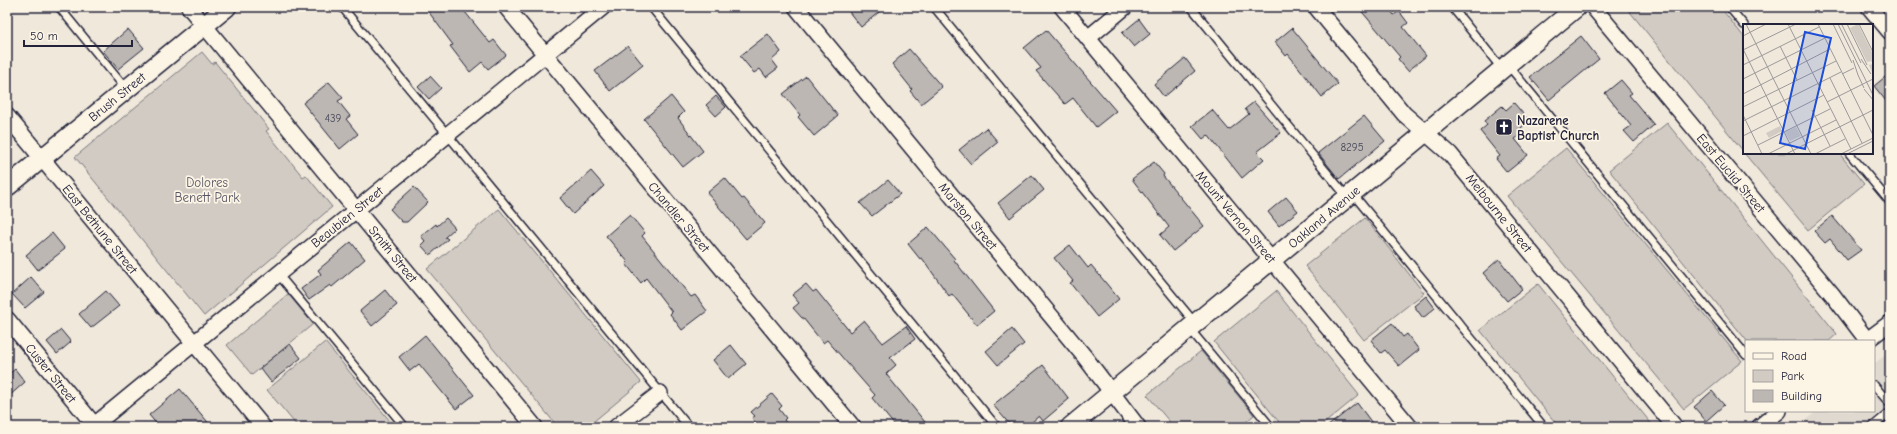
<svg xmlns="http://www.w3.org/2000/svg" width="1897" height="434" font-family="'Comic Neue',sans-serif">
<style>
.built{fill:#e0d9cf}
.green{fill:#d1cbc3;stroke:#7a767f}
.building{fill:#bcb7b3;stroke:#22223b}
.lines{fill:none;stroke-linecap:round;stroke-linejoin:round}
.service-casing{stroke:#22223b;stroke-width:10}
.minor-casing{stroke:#22223b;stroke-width:18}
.tertiary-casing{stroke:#22223b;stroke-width:21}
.service{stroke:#fcf5e5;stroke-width:7}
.minor{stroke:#fcf5e5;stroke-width:15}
.tertiary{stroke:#fcf5e5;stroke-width:18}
.labels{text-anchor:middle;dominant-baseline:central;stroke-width:3.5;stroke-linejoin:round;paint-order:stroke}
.number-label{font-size:11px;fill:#484759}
.street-label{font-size:13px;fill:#22223b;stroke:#fcf5e5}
.poi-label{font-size:13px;font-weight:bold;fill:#22223b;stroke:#fcf5e5;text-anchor:start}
.park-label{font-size:13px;fill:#575564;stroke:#fcf5e5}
.inset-road{fill:none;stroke:#9d999b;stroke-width:1}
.view{fill:#1d4ed8;fill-opacity:0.15;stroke:#1d4ed8;stroke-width:2}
.inset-edge{fill:none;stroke:#22223b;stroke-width:2}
</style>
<rect width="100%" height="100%" fill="#efe8db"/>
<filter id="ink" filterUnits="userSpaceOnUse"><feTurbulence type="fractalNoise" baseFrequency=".025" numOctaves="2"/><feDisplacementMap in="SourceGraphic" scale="8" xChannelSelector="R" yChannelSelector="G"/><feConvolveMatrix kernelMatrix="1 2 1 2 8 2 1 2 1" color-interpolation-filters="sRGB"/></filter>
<g filter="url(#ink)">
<path class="built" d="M1890,351v76h-93l20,-16h57v-47z"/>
<path class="green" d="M1626,7h94l24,30v115z
M202,52l10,12 3,-2 54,67 -3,2 37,46 3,-2 26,32 -128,109 -129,-159z
M1667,123l170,211 -8,7h-82l-138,-171z
M1566,148l176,213 -58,48 -177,-213z
M1744,153h95l25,31 -56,46z
M499,209l142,173 -54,45h-29l-131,-158z
M1365,218l59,75 -60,47 -59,-74z
M1538,284l116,143h-95l-79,-97z
M1276,291l83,104 -39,32h-37l-69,-85z
M288,294l25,30 -61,51 -25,-30z
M325,342l70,85h-97l-31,-37z
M1201,351l53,64 -14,12h-66l-27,-32z"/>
<path class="building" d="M425,7h36l29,36 4,-3 12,15 -18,14 -6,-7 -12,10 -20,-26 3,-1z
M856,7h29l-24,20 -12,-15z
M1358,7h30l6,8 5,-4 9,12 -5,4 23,29 -18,15 -10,-12 2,-2z
M1139,19l11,15 -16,13 -12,-14z
M1292,28l46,56 -16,13 -34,-43 -2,2 -11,-14z
M128,29l16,19 -26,21 -15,-18z
M1046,30l70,81 -20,16 -23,-29 -8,6 -29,-33 5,-3 -17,-20z
M768,34l13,18 -9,8 6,8 -12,9 -6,-8 -6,4 -14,-17z
M1581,36l18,23 -50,41 -19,-23z
M628,46l15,19 -33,26 -15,-20z
M909,49l33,38 -21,17 -11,-13 2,-2 -20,-25z
M1185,58l10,13 -31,26 -10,-13z
M1890,73v33l-16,-20z
M430,76l11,12 -12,11 -11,-12z
M806,76l32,40 -24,20 -16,-19 2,-2 -17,-21z
M1621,80l11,13 -3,2 25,30 -20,17 -10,-11 7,-5 -26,-33z
M329,82l14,16 -5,3 12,15 -4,3 12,15 -18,15 -37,-46z
M671,96l13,16 -6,6 25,33 -20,16 -39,-48z
M716,96l10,11 -10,9 -10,-11z
M1254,102l27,31 -24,19 7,7 -22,19 -34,-43 -5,4 -11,-13 20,-16 17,20 20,-16 -4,-5z
M1514,103l15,18 -8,7 3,4 -9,7 13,16 -21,17 -11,-13 4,-3 -20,-25 7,-6 -3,-4 18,-15 4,4z
M1364,116l21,25 -46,38 -21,-26z
M986,128l12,14 -27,22 -12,-14z
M1154,162l10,12 -1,2 41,50 -31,25 -13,-16 9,-8 -37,-48z
M591,171l13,15 -31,28 -13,-16z
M1032,175l12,15 -34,28 -12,-15z
M725,178l17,21 2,-1 21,25 -19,16 -39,-46z
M888,180l12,14 -28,22 -12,-13z
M414,187l14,15 -21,20h-5l-12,-13z
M1286,197l12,14 -19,15 -11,-14z
M630,215l15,18 -3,3 49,61 4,-2 12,16 -25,19 -12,-16 2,-2 -26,-34 -5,5 -15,-19 2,-2 -22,-26z
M1832,216l29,34 -14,10 -17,-21 -5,4 -11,-12z
M446,218l9,10 -10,9 3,2 -18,16 -9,-10 4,-4 -4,-5 15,-12 1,2z
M928,227l27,32 -1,1 40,51 -17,14 -25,-31 -3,2 -27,-38 -2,1 -12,-15z
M52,233l13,16 -27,21 -12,-15z
M351,242l14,17 -33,28 -2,-2 -21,15 -8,-11 20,-15 -3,-4z
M1070,245l18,23 3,-3 28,34 -22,18 -27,-34 3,-2 -19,-23z
M1499,259l23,30 -15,12 -24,-28z
M31,277l13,15 -19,16 -13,-14z
M806,284l7,8 3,-2 34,42 14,-12 19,23 23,-17 9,13 -25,19 6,7 -10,9 43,53h-33l-24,-29 3,-3 -48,-55 -4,3 -20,-25h-1l-9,-10 6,-5 -7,-8z
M385,290l12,15 -25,21 -12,-15z
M106,291l13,15 -28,22 -12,-14z
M1426,296l9,12 -12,10 -9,-12z
M1392,323l11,14 4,-3 12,16 -20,16 -14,-16 -4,3 -10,-13z
M1012,329l12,15 -26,21 -12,-14z
M61,330l10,12 -14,12 -10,-12z
M425,335l49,60 -18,14 -37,-45 -9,7 -11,-14z
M290,344l11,14 -30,24 -11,-14z
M731,345l15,19 -18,15 -15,-19z
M1043,365l26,34 -26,22 -4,-5 -13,11h-14l-19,-22z
M15,369l10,13 -18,16v-22z
M180,389l32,38h-53l-10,-12z
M1712,391l12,14 -18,16 -12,-14z
M772,394l10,12 -3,3 7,9 -2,2 6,7h-31l-7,-9 3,-2 -4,-4z
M1357,403l18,24h-48z"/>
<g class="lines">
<defs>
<path id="service" d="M59,7l67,82
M342,7l347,420
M651,7l346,420
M934,7l261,316
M1191,7l156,190
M1452,7l50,62
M1729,7l15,18
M1508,65l238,290
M1849,153l41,49
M1353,194l191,233
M278,274l127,153
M1189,328l82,99
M1874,385l16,19
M1872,427l18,-15"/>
<path id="minor" d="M189,7l346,420
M506,7l347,420
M796,7l288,349 54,71
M1062,7l348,420
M1316,7l88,107 46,40 225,273
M1593,7l239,287 35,46
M1869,7l21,25
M1088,38l37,-31
M7,116l256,311
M7,319l89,108
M1866,341l24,-18
M92,427l511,-420
M616,427l44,-34
M1759,427l20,-16"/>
<path id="tertiary" d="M7,187l220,-180
M1070,427l507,-420"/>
</defs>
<use href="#service" class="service-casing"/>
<use href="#minor" class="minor-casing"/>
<use href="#tertiary" class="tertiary-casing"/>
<use href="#service" class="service"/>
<use href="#minor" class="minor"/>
<use href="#tertiary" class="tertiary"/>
</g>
</g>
<defs>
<symbol id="church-square" viewBox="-11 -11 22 22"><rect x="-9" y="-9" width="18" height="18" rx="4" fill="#22223b" stroke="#fcf5e5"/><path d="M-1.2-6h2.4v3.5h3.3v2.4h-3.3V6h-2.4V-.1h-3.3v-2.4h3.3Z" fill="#fff"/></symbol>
</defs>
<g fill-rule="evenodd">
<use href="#church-square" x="1494" y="117" width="20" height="20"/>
</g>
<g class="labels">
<g class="number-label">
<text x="333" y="118">439</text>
<text x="1352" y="147">8295</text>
</g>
<g class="street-label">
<text transform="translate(117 97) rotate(-39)">Brush Street</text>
<text transform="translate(1731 173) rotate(50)">East Euclid Street</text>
<text transform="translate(1499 213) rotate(51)">Melbourne Street</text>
<text transform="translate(968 216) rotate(50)">Marston Street</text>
<text transform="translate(347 217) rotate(-39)">Beaubien Street</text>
<text transform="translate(679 217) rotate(50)">Chandler Street</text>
<text transform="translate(1236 217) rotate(50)">Mount Vernon Street</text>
<text transform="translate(1324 217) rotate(-40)">Oakland Avenue</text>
<text transform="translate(100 229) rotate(51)">East Bethune Street</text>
<text transform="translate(393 254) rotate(51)">Smith Street</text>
<text transform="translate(51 373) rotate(51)">Custer Street</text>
</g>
<g class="poi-label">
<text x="1517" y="120">Nazarene<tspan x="1517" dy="15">Baptist Church</tspan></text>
</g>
<g class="park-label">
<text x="207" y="182">Dolores<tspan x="207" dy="15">Benett Park</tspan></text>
</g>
</g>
<g transform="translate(1743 24)">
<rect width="130" height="130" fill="#efe8db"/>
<path d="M115,0l15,30v17l-1,1 -3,-7 4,-1 -2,-3 -4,1 -17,-34zM37,102l2,5 -13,7 -3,-5zM53,103l5,9 -11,5 -5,-9z" fill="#d1cbc3"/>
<path class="inset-road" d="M3,0l65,130M45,0l63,125M75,0l55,111M90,0l19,39M95,0l35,71M104,0l20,41M116,0l14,28M99,1l19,38M0,12l23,-12M37,22l17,34M0,25l52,105M0,26l53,-26M118,35l10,15M110,36l5,15M0,41l76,-38M99,50l12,-6M115,51l6,13M87,54l32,65M0,55l82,-41M121,65l9,11M0,70l87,-45M84,78l46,-23M0,83l93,-46M69,86l18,36M0,91l19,39M0,97l98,-49M0,112l81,-41M15,121l72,-36M25,130l68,-34M43,130l87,-44M72,130l30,-15M98,130l32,-16M104,130l26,-13"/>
<path class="view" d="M62,8l26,6 -26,111 -25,-6z"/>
<rect width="130" height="130" class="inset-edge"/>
</g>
<rect width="1897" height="434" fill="none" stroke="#fcf5e5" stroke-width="24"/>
<rect x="12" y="12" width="1873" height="410" fill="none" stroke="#22223b" stroke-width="1.5" filter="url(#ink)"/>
<rect x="1745" y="340" width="130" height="72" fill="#fcf5e5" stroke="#a5a1a1"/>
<rect x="1753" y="353" width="20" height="6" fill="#fcf5e5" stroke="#a5a1a1"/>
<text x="1781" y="360" font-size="12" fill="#22223b">Road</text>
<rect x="1753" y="370" width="20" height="12" fill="#d1cbc3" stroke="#a5a1a1"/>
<text x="1781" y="380" font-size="12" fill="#22223b">Park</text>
<rect x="1753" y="390" width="20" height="12" fill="#bcb7b3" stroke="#a5a1a1"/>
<text x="1781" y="400" font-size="12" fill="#22223b">Building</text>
<path d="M24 40v6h108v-6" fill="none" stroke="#22223b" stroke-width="2"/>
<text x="30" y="40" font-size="12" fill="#22223b" stroke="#fcf5e5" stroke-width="3" paint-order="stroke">50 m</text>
</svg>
